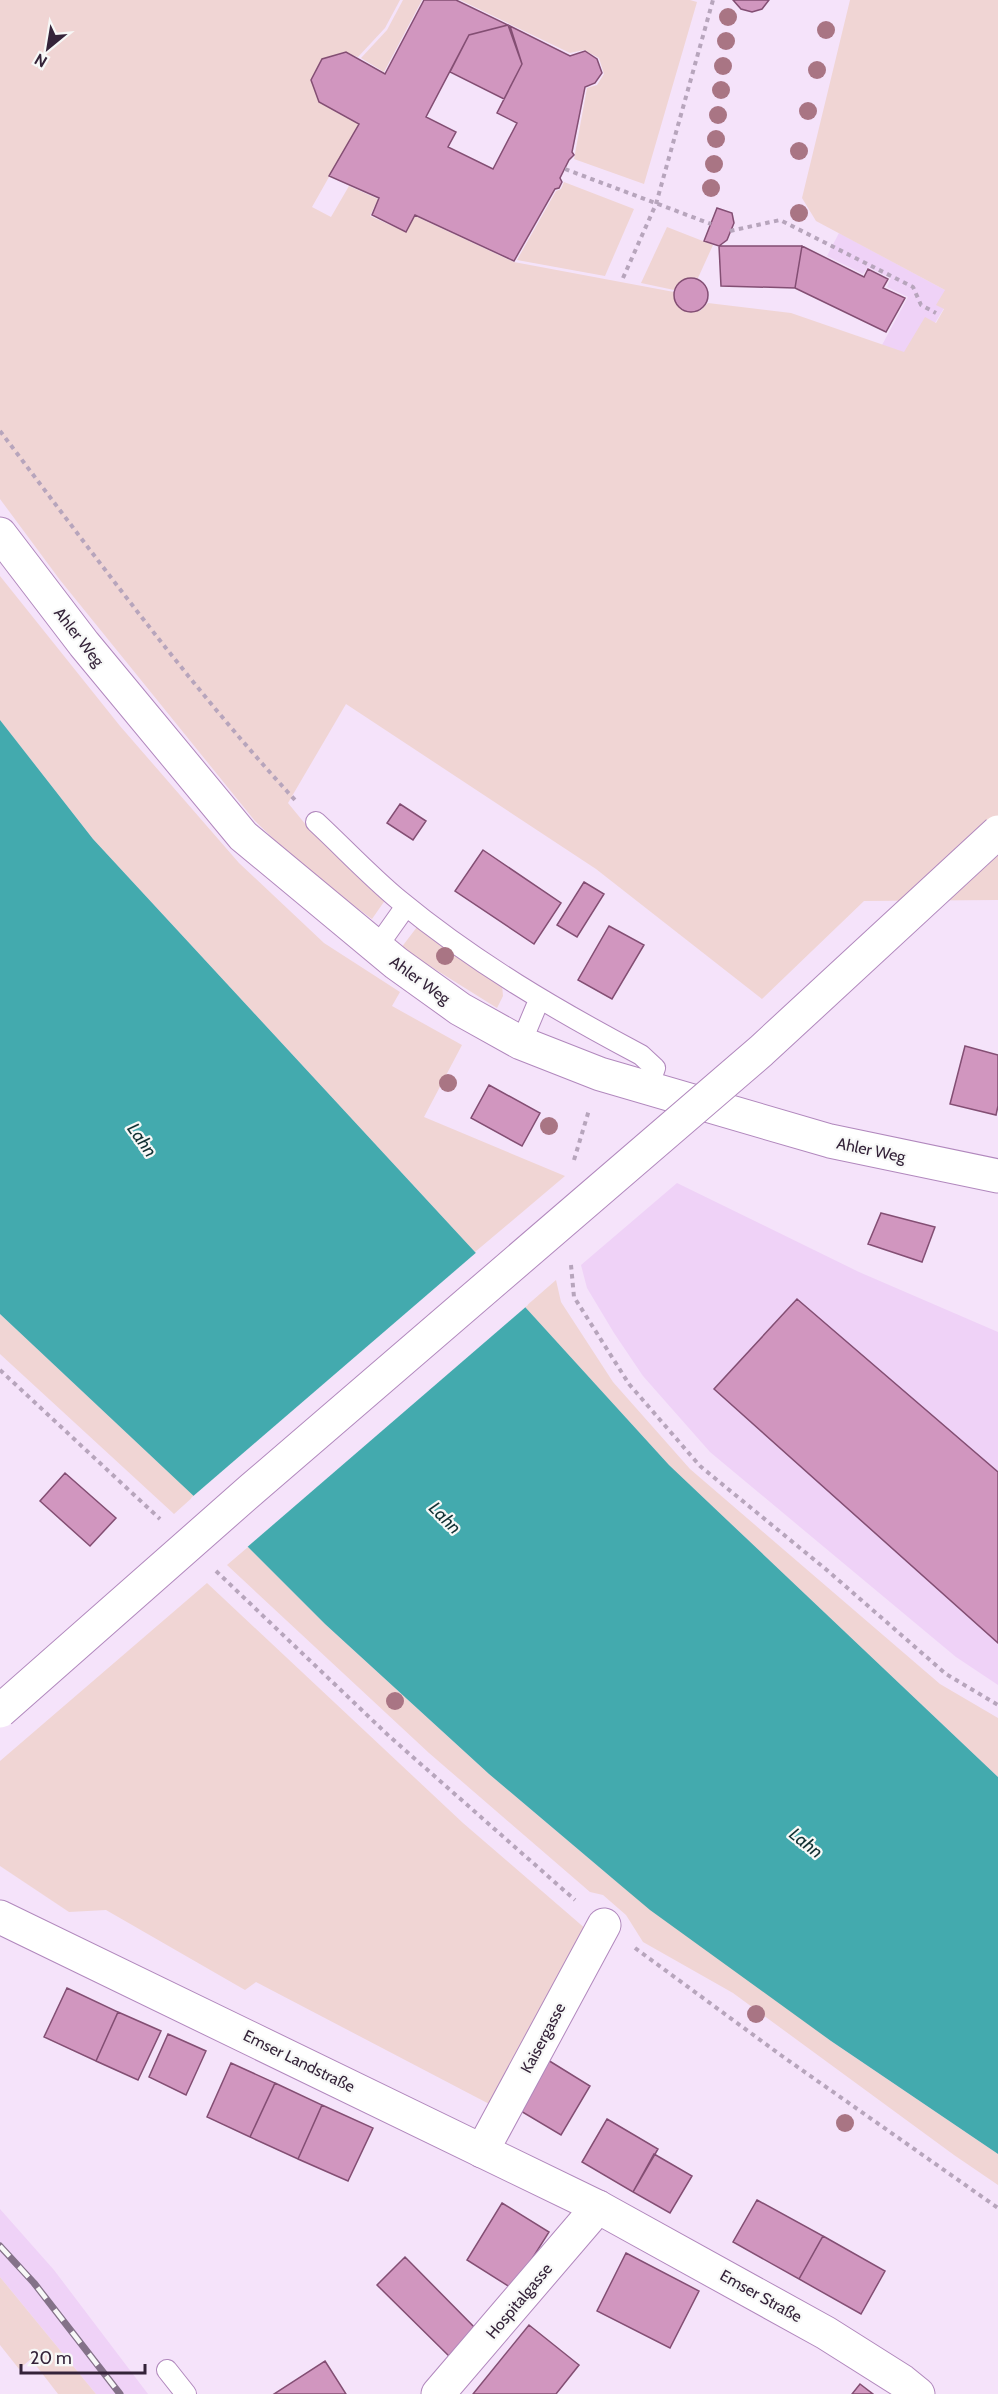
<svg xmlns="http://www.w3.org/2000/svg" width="998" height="2394" font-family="Cabin,sans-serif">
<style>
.built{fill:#efd2f7}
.green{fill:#f0d5d4}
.water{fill:#43aaae}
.pier{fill:#f5e3fa}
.building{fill:#d196bf;stroke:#834e73;stroke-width:1.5}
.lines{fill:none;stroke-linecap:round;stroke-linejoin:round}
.lane-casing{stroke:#b188bd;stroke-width:22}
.street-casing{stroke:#b188bd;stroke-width:35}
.secondary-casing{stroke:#b188bd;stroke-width:35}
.path{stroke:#b7a5bc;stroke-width:4;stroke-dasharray:4.5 4.5;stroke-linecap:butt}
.lane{stroke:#fff;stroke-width:20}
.street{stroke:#fff;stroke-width:33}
.secondary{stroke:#fff;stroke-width:33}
.rail-casing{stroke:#847289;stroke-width:7}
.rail{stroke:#f7f8f7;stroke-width:4.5;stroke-dasharray:14;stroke-linecap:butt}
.primary-bridge-casing{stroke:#b188bd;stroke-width:35;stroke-linecap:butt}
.primary-bridge{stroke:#fff;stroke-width:33}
.tree{fill:#a97584}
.labels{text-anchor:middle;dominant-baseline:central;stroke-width:4.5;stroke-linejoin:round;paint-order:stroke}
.street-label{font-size:16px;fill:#342339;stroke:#f7f8f7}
.water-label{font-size:18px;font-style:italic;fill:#103032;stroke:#f7f8f7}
</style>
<rect width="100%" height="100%" fill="#f5e3fa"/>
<path class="built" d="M839,233l106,57 -1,18 -9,15 -10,-5 -20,35 -23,-8 26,-48 -21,-10 4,-9 -23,-11 -5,7 -36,-18z
M677,1183l182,89 139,60v353l-42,-28 -246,-205 -67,-76 -29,-43 -27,-45 -6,-23z
M0,2209l54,61 94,124h-52l-96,-117z"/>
<path class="green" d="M0,0h400l-15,28 -27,29 -12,-4 -24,6 -11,21 8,22 40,22 -47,83 19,10 18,-31 29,13 -8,17 36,16 9,-16 99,46 160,30v7l10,12h16l8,-8 83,10 113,39 21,-35 11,6 8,-14 -8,-4 9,-15 -129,-69 -14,-23 48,-198h148v900l-134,1 -102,98 -166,-130 -250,-165 -58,99 23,28 77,65 -16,23 -65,-48 -52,-50 -195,-241 -60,-81z
M403,0h19l-38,72 -23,-14 26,-28z
M460,0h230l7,2 -53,182 -70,-25 13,-71 10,-3 7,-11 -5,-16 -15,-8 -14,3z
M564,182l70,27 -29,67 -88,-16 39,-69 5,-2z
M667,227l46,18 -15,33c-12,-1 -18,1 -24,12l-33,-7z
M0,576l120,150 119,137 85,80 76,49 -8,14 70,39 -38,72 141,59 -90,76 -382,-413 -93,-119z
M417,927l85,57 1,12 -6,12 -96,-60z
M556,1280l5,22 52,80 77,87 250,215 58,34v59l-329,-312 -144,-158z
M0,1314l194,182 -20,18 -174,-160z
M248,1547l77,77 164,150 123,104 219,163 167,113v31l-44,-30 -221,-162 -90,-51 -17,-27 -23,-20 -13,-3 -161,-139 -202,-188z
M207,1583l256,240 124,107 -94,176 -237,-124 -11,8 -139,-80 -37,2 -69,-46v-105z
M0,2277l96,117h-38l-27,-35 -12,10 -19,-24z"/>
<path class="water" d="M0,720l93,119 382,413 194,213 329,312v377l-167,-113 -181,-131 -38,-32 -123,-104 -164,-150 -77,-77 -248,-233z"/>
<path class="pier" d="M478,1251l50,54 -283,244 -54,-51z"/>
<path class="building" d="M424,0h32l52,25 -39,10 -43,82 30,15 -8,15 45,22 24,-46 -20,-10 25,-49 -12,-38 60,30 15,-5 12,8 5,14 -7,10 -10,4 -13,65 2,3 -5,5 -9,18 2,4 -3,6 -4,1 -41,72 -99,-46 -9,17 -34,-17 7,-17 -50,-22 30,-52 -40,-22 -8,-22 11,-21 24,-7 39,22z
M733,0h36l-7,9 -10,3 -11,-3z
M508,25l14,39 -18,35 -54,-27 19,-37z
M717,208l15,5 2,10 -7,17 -8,6 -15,-5z
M719,246h83l-7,42 -74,-2z
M802,246l62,31 4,-8 20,10 -5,9 22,10 -19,34 -91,-44z
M674 295a17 17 0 1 1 34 0a17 17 0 1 1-34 0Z
M400,804l26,17 -13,19 -26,-17z
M483,850l78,53 -27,41 -79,-53z
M584,882l20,12 -27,43 -20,-12z
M609,926l35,19 -32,54 -34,-19z
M965,1046l33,9v51l-2,9 -46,-11z
M489,1085l51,28 -18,33 -51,-28z
M881,1213l54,14 -13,35 -54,-18z
M797,1299l201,173v171l-284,-254z
M65,1473l51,45 -26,28 -50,-45z
M67,1988l51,24 -22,49 -52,-24z
M118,2012l43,19 -23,49 -42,-19z
M168,2034l38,17 -20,44 -37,-18z
M543,2057l47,29 -29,49 -47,-28z
M231,2063l44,20 -25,54 -43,-20z
M275,2083l47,22 -24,54 -48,-22z
M322,2105l51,23 -25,53 -50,-22z
M607,2119l51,30 -25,43 -51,-30z
M654,2154l38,22 -22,37 -37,-21z
M757,2200l66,36 -24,43 -66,-37z
M502,2203l47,29 -36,57 -46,-29z
M823,2236l62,35 -24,43 -62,-35z
M626,2253l73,38 -29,57 -73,-37z
M405,2257l76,77 -27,27 -77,-76z
M529,2325l50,40 -23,29h-83z
M325,2361l21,33h-72z
M860,2384l13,10h-21z"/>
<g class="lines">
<defs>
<path id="lane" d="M316,822c28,26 54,54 83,78 75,62 157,110 242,155l14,13 -7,20
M377,947l29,-41
M521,1043l18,-43
M167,2370l19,24"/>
<path id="street" d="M0,534l84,110 159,192 153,127 64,46 61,34 79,31 230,67 168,35
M482,2151l122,-226
M438,2394l160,-187"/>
<path id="secondary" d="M0,1917l598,290 228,126 76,48 16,13"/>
</defs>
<use href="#lane" class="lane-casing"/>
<use href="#street" class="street-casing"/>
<use href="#secondary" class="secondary-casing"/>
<path class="path" d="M565,169l146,55
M730,231l50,-11 133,67 8,18 15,8
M623,278l33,-74 57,-204
M0,431c95,125 188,253 295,369
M574,1160l15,-50
M571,1265l3,32 55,87 71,82 128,105 118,103 52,31
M0,1370l160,149
M216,1571l173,165 186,164
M635,1948l147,108 216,152"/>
<use href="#lane" class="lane"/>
<use href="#street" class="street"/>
<use href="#secondary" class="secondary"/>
<defs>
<path id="rail" d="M0,2246l34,37 86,111"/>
</defs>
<use href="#rail" class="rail-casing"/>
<use href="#rail" class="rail"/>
<defs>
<path id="primary-bridge" d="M0,1711l252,-222 509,-438 237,-219"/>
</defs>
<use href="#primary-bridge" class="primary-bridge-casing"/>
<use href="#primary-bridge" class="primary-bridge"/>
</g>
<g class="tree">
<circle cx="728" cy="17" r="9"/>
<circle cx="826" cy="30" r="9"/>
<circle cx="726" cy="41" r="9"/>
<circle cx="723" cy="66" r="9"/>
<circle cx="817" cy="70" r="9"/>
<circle cx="721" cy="90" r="9"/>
<circle cx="808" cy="111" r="9"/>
<circle cx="718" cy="115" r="9"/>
<circle cx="716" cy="139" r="9"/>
<circle cx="799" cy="151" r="9"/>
<circle cx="714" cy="164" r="9"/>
<circle cx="711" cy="188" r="9"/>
<circle cx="799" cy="213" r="9"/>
<circle cx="445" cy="956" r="9"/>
<circle cx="448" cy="1083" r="9"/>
<circle cx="549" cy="1126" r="9"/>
<circle cx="395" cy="1701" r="9"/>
<circle cx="756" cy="2014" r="9"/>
<circle cx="845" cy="2123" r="9"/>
</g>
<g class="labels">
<g class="street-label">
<text transform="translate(79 637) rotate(52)">Ahler Weg</text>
<text transform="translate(420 980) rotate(36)">Ahler Weg</text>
<text transform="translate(871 1150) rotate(12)">Ahler Weg</text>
<text transform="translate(543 2038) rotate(-62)">Kaisergasse</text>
<text transform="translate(299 2061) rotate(26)">Emser Landstraße</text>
<text transform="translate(761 2296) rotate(29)">Emser Straße</text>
<text transform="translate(519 2301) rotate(-50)">Hospitalgasse</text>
</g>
<g class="water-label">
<text transform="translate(142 1140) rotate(55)">Lahn</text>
<text transform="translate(445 1518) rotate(45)">Lahn</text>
<text transform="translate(806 1843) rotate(39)">Lahn</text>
</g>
</g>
<g transform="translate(48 48) rotate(210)" stroke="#f7f8f7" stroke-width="4.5" paint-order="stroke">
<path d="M0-4.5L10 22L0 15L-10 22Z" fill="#342339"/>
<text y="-9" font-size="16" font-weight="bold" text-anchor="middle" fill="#342339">N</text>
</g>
<path d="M21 2364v9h124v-9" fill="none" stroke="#342339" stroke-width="3"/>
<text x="30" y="2364" font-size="18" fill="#342339" stroke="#f7f8f7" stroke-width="4.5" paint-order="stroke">20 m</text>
</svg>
